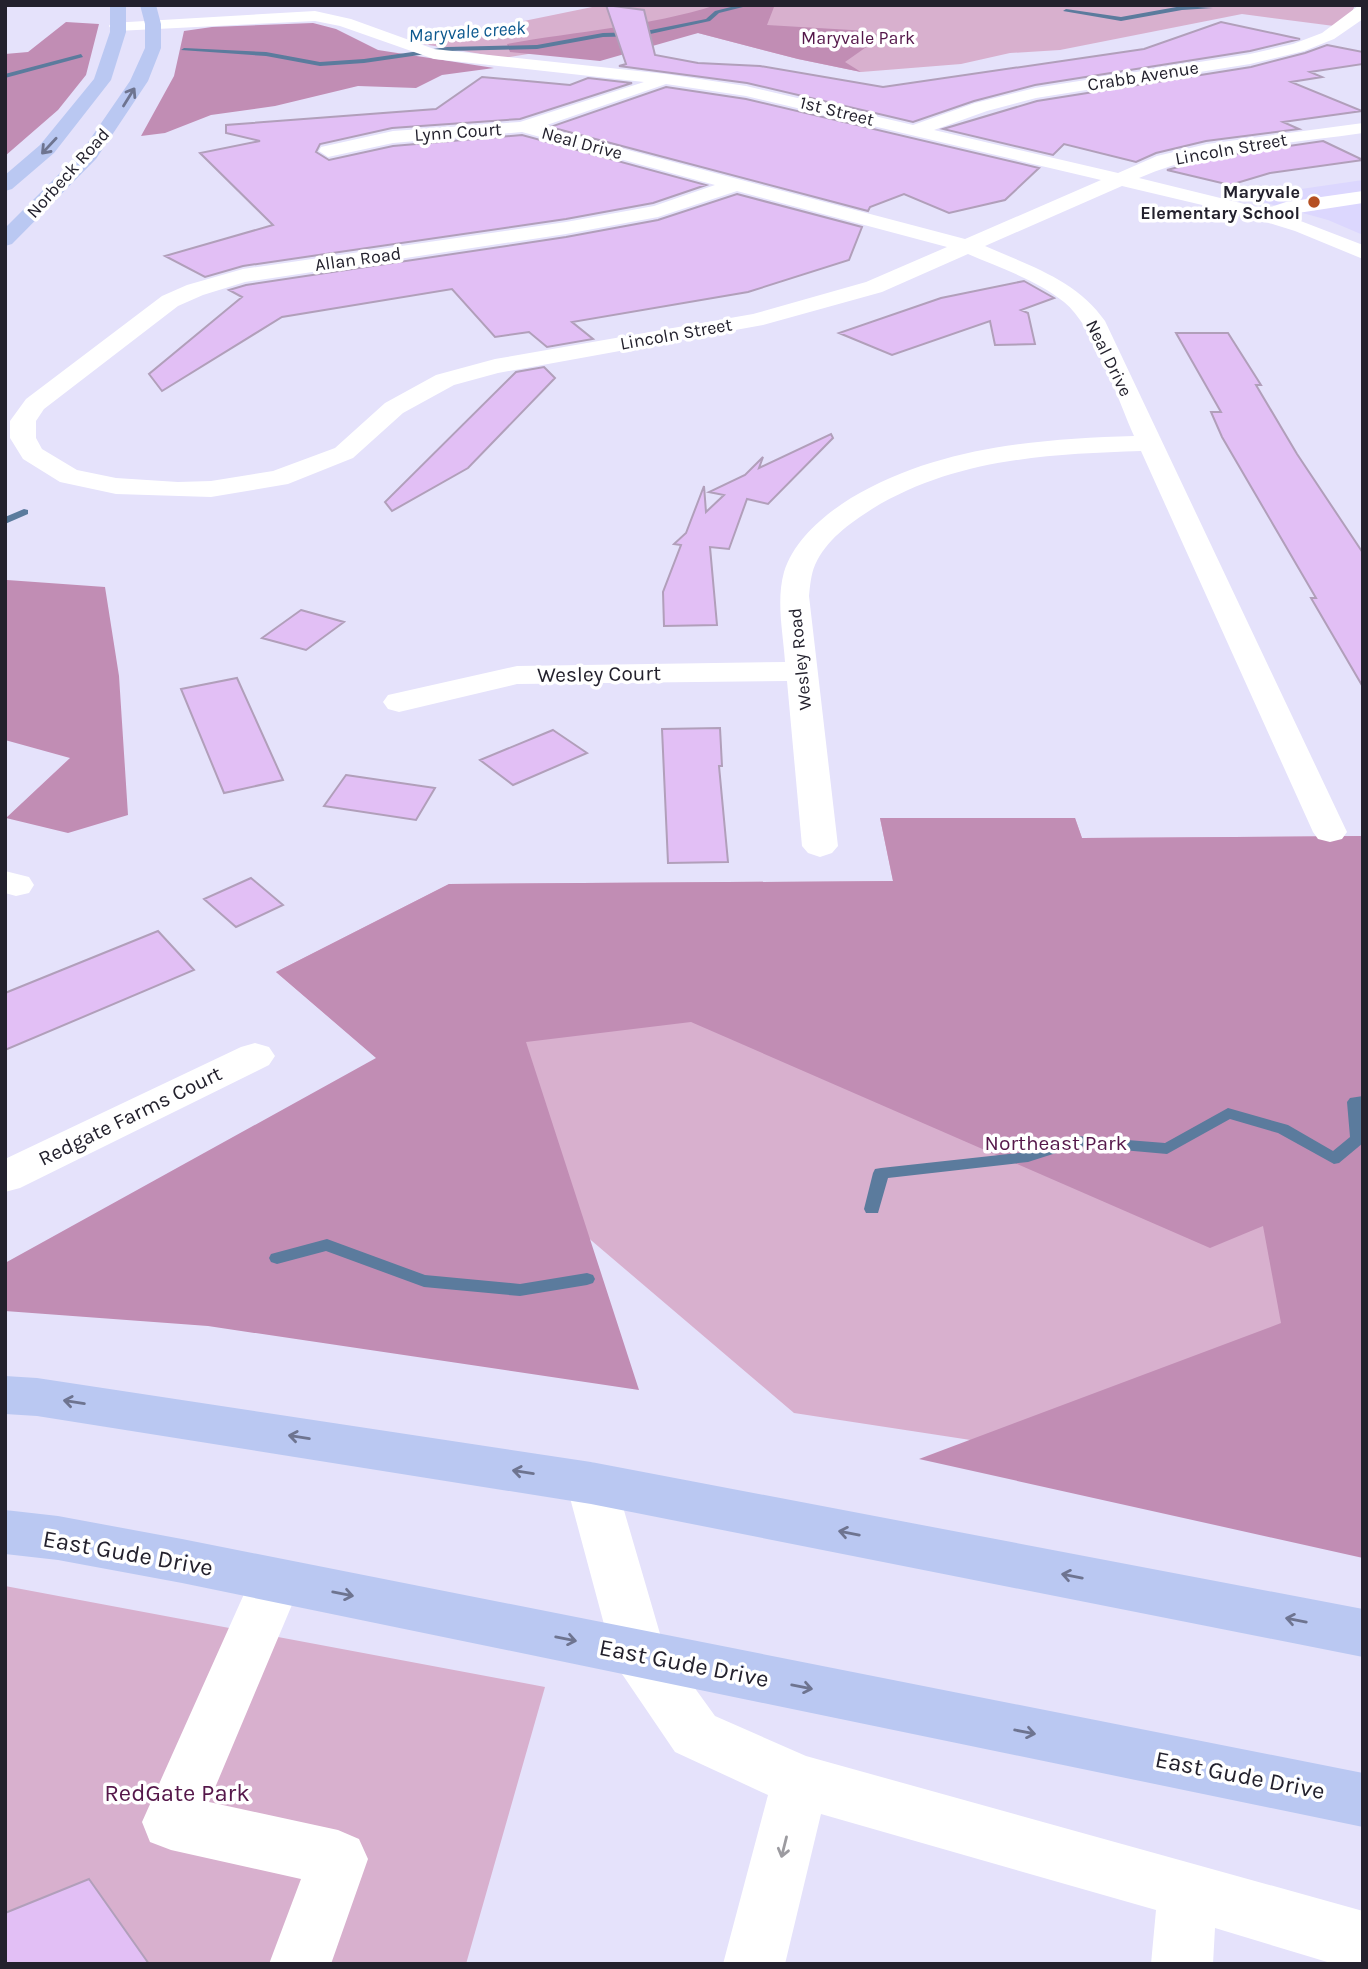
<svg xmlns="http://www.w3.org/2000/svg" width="1368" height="1969" font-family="Karla,sans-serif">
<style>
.built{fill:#dcd7fe}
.green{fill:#d8b0ce}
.forest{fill:#c18db4}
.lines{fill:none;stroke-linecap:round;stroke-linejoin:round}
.stream{fill:#5b7b9d;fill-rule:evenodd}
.building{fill:#e2bff5;stroke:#b19fba;stroke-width:2}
.minor{fill:#fff;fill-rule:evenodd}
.major{fill:#bac8f2;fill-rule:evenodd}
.oneway{stroke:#6e7490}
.oneway2{stroke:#9c9ba0}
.poi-dot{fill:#b55022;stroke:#fff;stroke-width:2.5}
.labels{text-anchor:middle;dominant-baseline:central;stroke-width:7;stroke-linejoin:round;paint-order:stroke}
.far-park-label{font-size:18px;fill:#55174a;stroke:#fff}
.far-street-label{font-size:18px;fill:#23212d;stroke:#fff}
.far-poi-label{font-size:18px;font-weight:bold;fill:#23212d;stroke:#fff;text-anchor:end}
.far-water-label{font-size:19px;font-style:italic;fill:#0c588e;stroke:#fff}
.street-label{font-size:21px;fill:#23212d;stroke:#fff}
.park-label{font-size:21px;fill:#55174a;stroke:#fff}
.near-street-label{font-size:24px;fill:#23212d;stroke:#fff}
.near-park-label{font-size:24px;fill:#55174a;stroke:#fff}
</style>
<rect width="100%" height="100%" fill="#e5e2fb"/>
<path class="built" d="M1363,180v55l-35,-15 -83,-23z"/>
<path class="green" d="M602,5h753l-3,7 -18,14 -92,-12 -182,36 -50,3 -49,11 -100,8 -63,-13 -100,-26 -133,15 -61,10 -87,-15z
M880,818h195l7,20 281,-2v664l-569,-87 -518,-441 173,-88 444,-3z
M5,1586l540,101 -79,277h-461z"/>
<path class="forest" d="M716,5h85l-27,2 -7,18 101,6 14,5 -37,26 16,10 -63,-13 -100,-26 -98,28 -90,-9 -3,-8c70,-13 141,-17 209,-39z
M66,22l33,2 -13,51 -28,35 -53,46v-102l23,-2z
M313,23l23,6 42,21 116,18 -52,7 -26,13 -58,-2 -83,20 -64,9 -46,18 -24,3 33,-60 10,-45 28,-4z
M7,580l98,7 14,89 9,139 -60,18 -62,-15 64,-60 -65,-18z
M880,818h195l7,20 281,-2v722l-444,-99 362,-136 -18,-97 -53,22 -519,-226 -165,20 113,348 -431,-64 -203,-15v-48l371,-205 -100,-86 173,-88 444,-3z"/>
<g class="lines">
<path class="stream" d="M739,5h12l-32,8 -9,8 -69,15 -38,1 -66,12 -90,2 -83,12 -44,3 -54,-10 -85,-6 3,-2 82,4 54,10 44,-3 83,-12 90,-2 66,-12 38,-1 65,-13 9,-8z
M1182,6l31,2 -31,2 -61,11 -58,-10 3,-2 55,8z
M81,54l2,3 -78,21v-4z
M24,509l4,1v4l-23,10v-7z
M1363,1096v47l-24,20 -5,1 -56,-31 -48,-14 -63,35 -89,-8 -50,16 -140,16 -10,35h-12l-2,-4 9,-36 2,-4 6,-1 146,-16 50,-16 88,7 63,-35 60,17 45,26 17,-14 -3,-35 3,-4z
M327,1239l98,36 95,9 67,-11 6,2 2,4 -2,4 -6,2 -67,11 -96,-9 -98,-36 -49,13 -6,-2 -2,-4 2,-4z"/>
</g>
<path class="building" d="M606,5l38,5 11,45 43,8 62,3 123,21 261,-38 77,-27 79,17 -50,12 -215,34 -61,16 -61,21 -166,-39 -128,-17 7,-2z
M1327,45l36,7v12l-53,8 12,5 -31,5 71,29 -79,11 16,7 -93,12 -50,12 -20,9 -72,-18 -11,11 -110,-26 94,-28 214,-34 54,-14z
M482,77l88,8 18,-7 44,5 -112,36 -128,9 -72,16 -4,8 13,8 64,-14 129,-11 184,50 -53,18 -87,16 -323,47 -38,11 -40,-21 108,-31 -73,-72 60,-12 -34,-8v-8l210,-16z
M666,87l80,12 293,69 -34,32 -56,13 -45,-19 -34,13 -2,4 -318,-84z
M1323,141l40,19 -93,13 -40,12 -63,-15 54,-14z
M737,194l125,33 -13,33 -101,32 -176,30 21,17 -46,8 -18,-15 -34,5 -43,-48 -170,28 -120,74 -13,-17 93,-77 -13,-7 17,-5 320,-48 92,-17z
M1024,281l30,17 -33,12 7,3 7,31 -40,1 -5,-24 -98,34 -53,-22 102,-35z
M1176,333h52l33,52h-5l41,69 66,99v134l-52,-89h5l-94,-161 -11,-25h10z
M544,367l11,11 -87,90 -76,43 -7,-9 131,-130z
M831,434l2,4 -65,66 -21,-5 -18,50 -19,-2 7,78 -53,1 -1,-34 18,-47 -7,-1 12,-11 18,-47 2,26 18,-17 -15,-3 36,-17 18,-18 -4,11z
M301,610l43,12 -38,28 -44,-12z
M237,678l46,102 -59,13 -43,-104z
M720,728l2,38h-3l9,96 -60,1 -6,-134z
M553,730l34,23 -74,32 -33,-25z
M346,775l89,13 -19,32 -92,-14z
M251,878l32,27 -47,22 -32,-28z
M158,931l36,39 -189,80v-57z
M89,1879l60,85h-144v-51z"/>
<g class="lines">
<path class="minor" d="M1363,5v14l-29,20 -30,12 -54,13 -214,34 -49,13 -53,19 184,43 39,-17 50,-12 156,-21v10c-75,11 -154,14 -224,45l126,31 21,-7 77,-11v12l-78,12 78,30v14l-68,-28 -59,-18 -114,-27 -137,60c43,19 92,34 120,75l242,511 -5,7 -12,3 -12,-3 -5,-7 -172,-381c-94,3 -187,8 -269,58 -22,14 -46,31 -57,56 -4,9 -5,21 -6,31l29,250 -6,7 -12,4 -12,-4 -6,-7 -15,-165 -270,3 -118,28 -11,-3 -5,-7 5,-7 129,-29 268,-4c-2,-30 -9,-61 -1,-90 10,-32 40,-57 67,-74 86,-51 185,-59 283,-62 -16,-36 -40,-110 -70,-134 -27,-22 -64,-34 -96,-48l-86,38 -119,33 -265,48 -44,12 -51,28 -50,45 -65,26 -77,13 -95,-3 -56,-12 -37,-23 -13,-21v-17l16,-22 136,-103 25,-11 56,-16 323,-47 88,-16 61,-21 -193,-53 -129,11 -65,14 -9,-6 2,-4 72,-16 127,-9 124,-40 -210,-23 -94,-33 -25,-5 -198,10 -6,-2 -2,-3 2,-3 204,-12 36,8 83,30 232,25 80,12 167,39 62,-22 60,-15 215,-34 43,-10 29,-11 36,-27zM666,84l80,12 355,84 -136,59 -424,-112zM737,191l210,56 -81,35 -113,32 -258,45 -59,16 -51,28 -50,45 -62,23 -62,10 -33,1 -62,-4 -39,-8 -35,-21 -6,-11v-17l8,-12 134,-103 25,-11 42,-13 321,-48 92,-17z
M5,871l24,6 5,8 -5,8 -13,3 -11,-3z
M255,1043l14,4 6,9 -6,9 -249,123 -15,4v-33l236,-112z
M591,1462l18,6 7,15 47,161 52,72 91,40 557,155v53h-29l-119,-36 -2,36h-62l5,-54 -335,-96 -36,150h-62l45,-169 -93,-43 -55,-81 -8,-17 -46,-171 7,-15z
M276,1558l19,7 7,16 -93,221 129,28 21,9 9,20 -37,105h-62l32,-85 -130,-29 -21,-8 -8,-20 115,-257z"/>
<path class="major" d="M110,5h16v27l-15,48 -57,73 -42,36 -7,2v-16l35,-30 54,-66 16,-47z
M140,5h16l5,19v24l-13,33 -52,78 -84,85 -7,2v-18l77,-77 48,-70 15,-33v-24z
M5,1376l32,2 554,84 772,147v48l-772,-153 -554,-88 -32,-2z
M5,1510l53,6 124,23 1181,234v54l-1181,-244 -124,-23 -53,-6z"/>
</g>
<defs><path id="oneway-shaft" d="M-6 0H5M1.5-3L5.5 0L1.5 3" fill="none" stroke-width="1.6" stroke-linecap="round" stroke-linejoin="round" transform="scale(1.75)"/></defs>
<g class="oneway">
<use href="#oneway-shaft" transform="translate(129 97) rotate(-58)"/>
<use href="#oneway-shaft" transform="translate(49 146) rotate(133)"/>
<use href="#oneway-shaft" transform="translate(74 1402) rotate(-171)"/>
<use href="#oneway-shaft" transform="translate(299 1437) rotate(-171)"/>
<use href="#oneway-shaft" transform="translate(523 1472) rotate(-171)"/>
<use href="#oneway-shaft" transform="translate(849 1533) rotate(-169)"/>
<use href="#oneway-shaft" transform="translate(1072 1576) rotate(-169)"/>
<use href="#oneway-shaft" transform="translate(343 1594) rotate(11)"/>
<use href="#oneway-shaft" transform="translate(1296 1620) rotate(-169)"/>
<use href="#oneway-shaft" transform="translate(566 1639) rotate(11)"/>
<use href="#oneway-shaft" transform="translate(802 1687) rotate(11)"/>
<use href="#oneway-shaft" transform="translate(1025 1732) rotate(11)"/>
</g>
<use class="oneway2" href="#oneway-shaft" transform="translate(784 1847) rotate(104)"/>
<circle class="poi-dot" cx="1314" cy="202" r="7"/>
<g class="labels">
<g class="far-park-label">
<text x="858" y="38">Maryvale Park</text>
</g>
<g class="far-street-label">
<text transform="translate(1143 76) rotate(-9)">Crabb Avenue</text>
<text transform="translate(837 111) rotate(14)">1st Street</text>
<text transform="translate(458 132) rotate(-4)">Lynn Court</text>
<text transform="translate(582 143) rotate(15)">Neal Drive</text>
<text transform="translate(1231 149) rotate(-10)">Lincoln Street</text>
<text transform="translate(68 173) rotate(-48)">Norbeck Road</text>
<text transform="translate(358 259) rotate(-8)">Allan Road</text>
<text transform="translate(676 334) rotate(-10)">Lincoln Street</text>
<text transform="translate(1109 358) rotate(64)">Neal Drive</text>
<text transform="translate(800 659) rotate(-96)">Wesley Road</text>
</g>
<g class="far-poi-label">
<text x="1300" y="192">Maryvale<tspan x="1300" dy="21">Elementary School</tspan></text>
</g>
<g class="far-water-label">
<text transform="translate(467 32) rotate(-4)">Maryvale creek</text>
</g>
<g class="street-label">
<text transform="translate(599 674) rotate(-1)">Wesley Court</text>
<text transform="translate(130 1116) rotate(-26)">Redgate Farms Court</text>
</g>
<g class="park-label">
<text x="1056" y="1143">Northeast Park</text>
</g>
<g class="near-street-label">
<text transform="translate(128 1553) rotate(10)">East Gude Drive</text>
<text transform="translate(684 1663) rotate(11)">East Gude Drive</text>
<text transform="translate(1240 1775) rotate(11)">East Gude Drive</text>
</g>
<g class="near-park-label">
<text x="177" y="1793">RedGate Park</text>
</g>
</g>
<rect width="1368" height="1969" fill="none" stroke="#23212d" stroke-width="14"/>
</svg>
